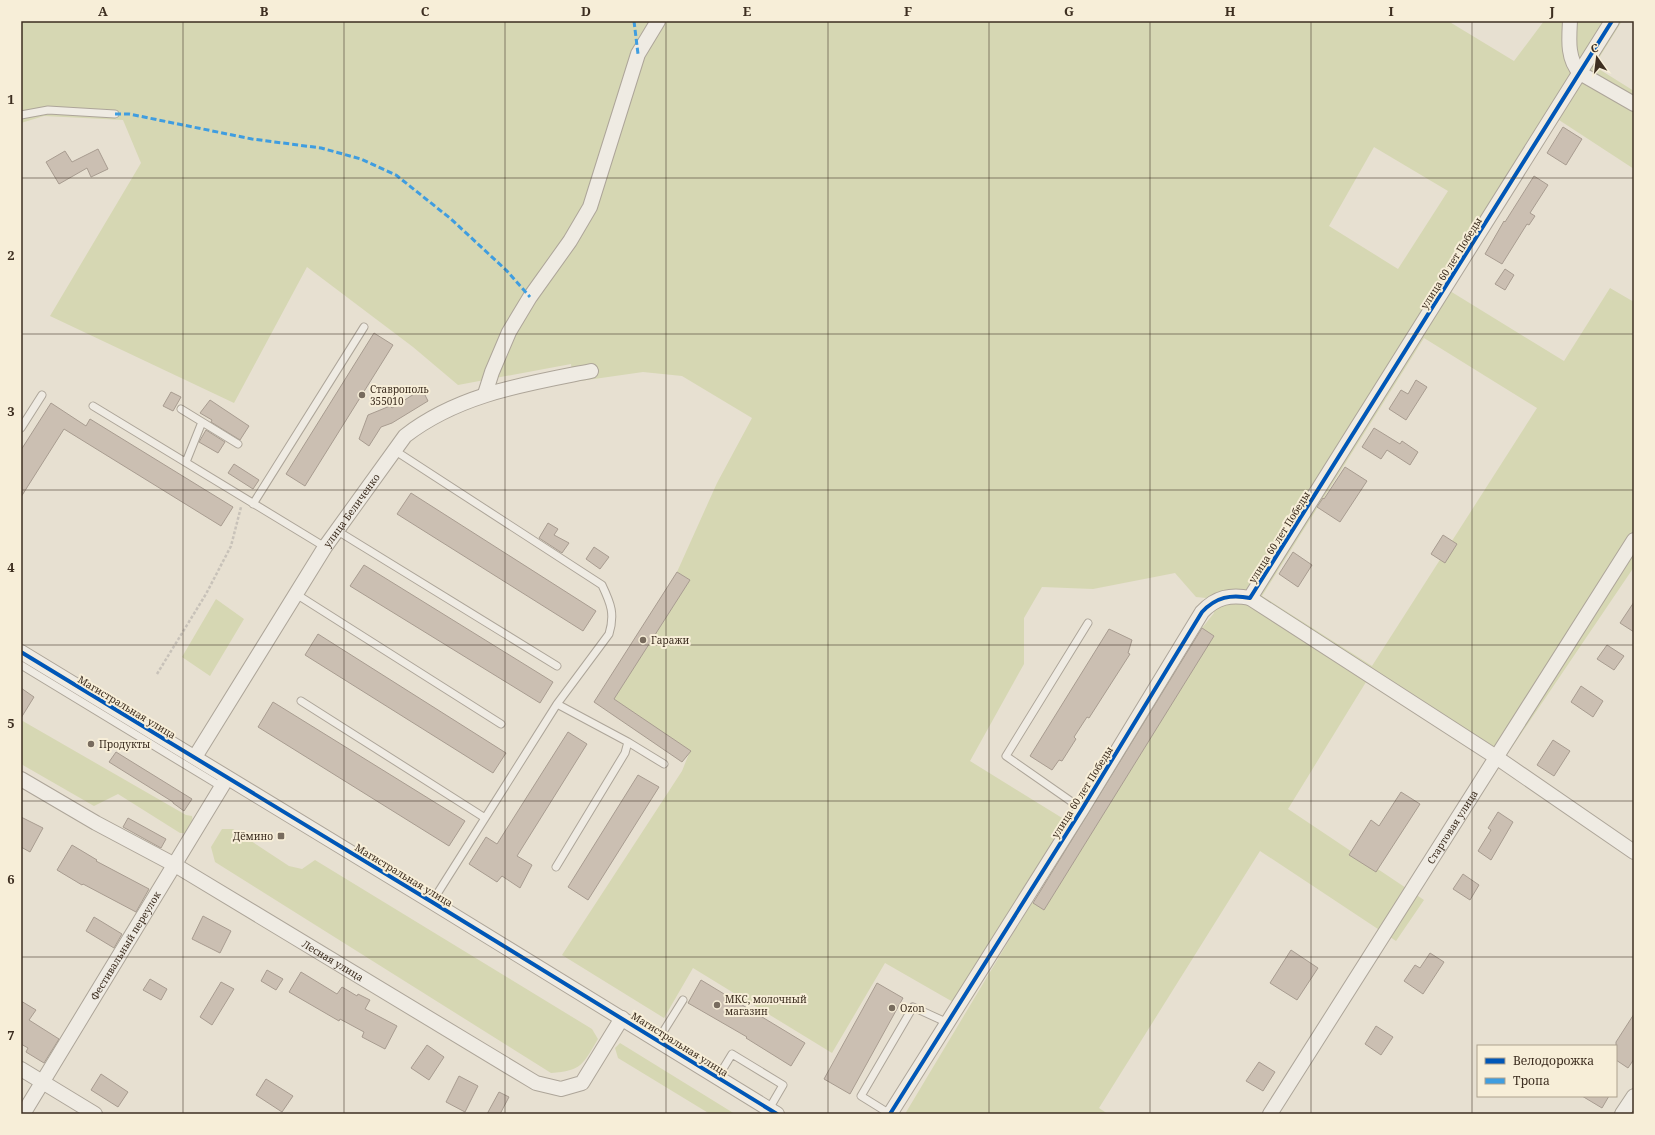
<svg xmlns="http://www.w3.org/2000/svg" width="1655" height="1135" font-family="'Noto Serif',serif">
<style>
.green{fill:#d6d7b3;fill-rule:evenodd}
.building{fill:#cbbfb2;stroke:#a89c90}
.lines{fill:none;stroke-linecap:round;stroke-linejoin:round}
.service-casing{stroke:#ada599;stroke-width:9}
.minor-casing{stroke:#ada599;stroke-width:16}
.path{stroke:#c8c2b9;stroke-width:2.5;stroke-dasharray:3 2;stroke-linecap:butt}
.service{stroke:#efebe3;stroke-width:7}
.minor{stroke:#efebe3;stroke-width:14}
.quiet{stroke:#3f9de0;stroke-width:3;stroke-dasharray:6 3;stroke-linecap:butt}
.cycleway-casing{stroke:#f7eed8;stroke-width:6}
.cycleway{stroke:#0057b8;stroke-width:4}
.grid{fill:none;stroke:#3d2e20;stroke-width:1;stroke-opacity:0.55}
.poi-dot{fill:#786c5e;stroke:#f7eed8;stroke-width:1.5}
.labels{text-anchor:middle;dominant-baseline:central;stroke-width:4;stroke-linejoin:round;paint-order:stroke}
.street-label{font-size:10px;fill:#3d2e20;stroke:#f7eed8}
.poi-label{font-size:10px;fill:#3d2e20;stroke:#f7eed8;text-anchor:start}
.neatline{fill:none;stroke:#3d2e20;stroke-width:1.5}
.grid-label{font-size:13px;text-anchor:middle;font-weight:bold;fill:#3d2e20}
</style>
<rect width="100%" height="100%" fill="#e7e0d1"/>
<path class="green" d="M21,21h1427l66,40 30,-40h78l-28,45 40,25v78l-75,-49 -109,171 114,70 46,-73 24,14v265l-126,186 -11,11 -131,-82 -78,127 136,91 -28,41 -136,-90 -161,257 9,6h-203l127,-212 12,8 170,-274 -12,-8 12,-15 -8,-15 -10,-1 -21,-24 -82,16 -51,-2 -18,31v46l-54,97 97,60 -114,181 -68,-39 -53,90 -139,-85 -29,50 -102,-63 120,-184 8,-20 -76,-52 76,-119 -13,-8 40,-89 35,-65 -70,-42 -39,-4 -70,10 -2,-18 -113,21 -45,-38 -106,-80 -73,136 -184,-87 91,-153 -18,-43 -79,-4 -23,7zM1374,147l74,44 -50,78 -69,-43zM1424,338l113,70 -165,258 -110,-70z
M216,599l28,20 -34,57 -28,-19z
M21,720l165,95 6,1 1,6 -5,11h-8l-62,-39 -24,12 -73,-42z
M222,829h11l56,37 13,3 13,-9 277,169 6,10c-15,25 -16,32 -47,34l-336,-211 -4,-15z
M620,1043l115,71h-25l-92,-56 -3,-10z"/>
<path class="building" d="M1563,127l19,12 -16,26 -19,-12z
M98,149l10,20 -17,8 -4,-9 -28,16 -13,-22 19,-11 7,11z
M1534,176l14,9 -18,28 5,3 -6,9 -2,-1 -25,40 -17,-10 19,-33 1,1z
M1505,269l9,6 -9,15 -10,-6z
M374,333l19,12 -88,141 -19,-12z
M1416,380l11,7 -21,33 -17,-11 12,-19 7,4z
M422,389l6,12 -36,22 -11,4 -12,19 -10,-7 9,-24 22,-9 2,2z
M171,392l10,5 -8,14 -10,-5z
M210,400l39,26 -9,14 -29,-18 1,-2 -12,-7z
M51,403l35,23 4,-7 143,88 -12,19 -157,-97 -43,68v-47z
M1374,428l26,16 2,-3 16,11 -8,13 -23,-15 -6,9 -19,-12z
M206,430l19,12 -7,11 -19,-11z
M234,464l25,16 -6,9 -25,-16z
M1345,467l22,14 -27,41 -23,-15 6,-9 1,1z
M411,493l185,118 -13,20 -186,-117z
M548,523l10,6 -4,6 15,8 -7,10 -23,-15z
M1443,535l14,9 -12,19 -14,-9z
M594,547l15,10 -9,12 -14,-10z
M1293,552l19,13 -14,22 -19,-13z
M364,565l189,117 -13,21 -190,-117z
M677,572l13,8 -76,119 77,52 -9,11 -88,-60z
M1634,602v30l-14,-9z
M1202,628l12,8 -170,274 -11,-7z
M1109,629l23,11 -4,13 2,1 -41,64 -2,-1 -13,20 2,2 -14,22 -3,-1 -7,10 -22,-14z
M318,634l188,119 -13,20 -188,-118z
M1607,645l17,11 -10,14 -17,-11z
M1581,686l22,15 -10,16 -22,-15z
M21,688l13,9 -13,21z
M273,702l192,119 -16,25 -191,-119z
M568,732l19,12 -70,112 15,9 -12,23 -18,-12 -5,6 -28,-18 17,-27 11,7z
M1553,740l17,11 -16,25 -17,-11z
M116,752l76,47 -8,12 -11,-8v-1l-64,-40z
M638,775l21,12 -71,113 -20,-13z
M1401,792l19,12 -44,68 -27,-17 22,-35 8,6z
M1498,812l15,10 -22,38 -13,-9 13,-21 -3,-2z
M21,817l22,11 -13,24 -9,-5z
M128,818l38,21 -5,9 -38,-21z
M72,845l25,15 -1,1 53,28 -13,23 -53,-28 -1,1 -25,-15z
M1463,874l16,11 -9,15 -17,-11z
M203,916l28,15 -11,22 -28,-14z
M94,917l28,17 -8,14 -28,-17z
M1291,950l27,18 -21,32 -27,-17z
M1430,953l14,9 -21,32 -19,-13 11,-16 5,3z
M267,970l16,9 -7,11 -15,-9z
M301,972l36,22 5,-7 15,9 1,-2 12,6 -5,9 32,17 -12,23 -23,-12 2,-5 -24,-13 -1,2 -50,-29z
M150,979l17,10 -6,11 -18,-10z
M701,980l104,63 -14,23 -45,-28 1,-1 -59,-34z
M221,982l13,7 -22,36 -12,-8z
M877,983l26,15 -53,96 -26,-15z
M21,1001l15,9 -7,10 30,19 -15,24 -18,-11 2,-4 -7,-4z
M1634,1014v45l-6,9 -12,-8v-18z
M1376,1026l17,11 -12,18 -16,-11z
M427,1045l17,12 -15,23 -18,-12z
M1259,1062l16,10 -12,19 -17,-10z
M101,1074l27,18 -10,15 -27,-17z
M459,1076l19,10 -13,26 -19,-10z
M266,1079l27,17 -11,16 -26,-17z
M499,1092l10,5 -9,17h-13z
M1582,1096h27l-7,12z"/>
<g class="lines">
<defs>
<path id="service" d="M21,115l27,-5 67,4
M93,406l232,141
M181,409l57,35
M21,428l21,-33
M394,450l208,135c9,19 13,29 7,49l-52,70
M186,462l16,-40
M253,504l111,-177
M336,530l221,136
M296,594l205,130
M21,665l201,122
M301,701l184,117
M628,742l36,22
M1082,809l-76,-53 82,-133
M432,902l125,-198 71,38 -3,11 -69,114
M658,1040l25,-40
M718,1077l14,-23 51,31 -14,24
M890,1114l-29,-18 52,-89 35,16"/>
<g id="minor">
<path d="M1570,21c-1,18 -3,38 10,52l54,31"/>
<path d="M485,394l7,-22 17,-40 21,-35 40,-56 20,-34 48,-153 20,-33"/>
<path d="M1250,598l246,159 138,95"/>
<path d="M21,652l411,250 345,212"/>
<path id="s1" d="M195,757l130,-210 80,-111c54,-42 121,-52 186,-65"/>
<path id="s2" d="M21,779l75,44 79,42 361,218 25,6 21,-6 40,-65"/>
<path d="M21,1069l74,45"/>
<path id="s3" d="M23,1114l204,-336"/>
<path d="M890,1114l192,-305 120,-197c14,-15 29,-18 48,-14l362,-577"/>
<path id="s4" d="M1270,1114l364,-574"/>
<path d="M1622,1114l12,-18"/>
</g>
</defs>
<use href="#service" class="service-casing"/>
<use href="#minor" class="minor-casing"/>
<path class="path" d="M157,674l49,-80 25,-48 10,-39"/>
<use href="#service" class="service"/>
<use href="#minor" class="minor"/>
<path class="quiet" d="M634,21l4,33
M115,114h14l123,25 69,9 40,11 35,16 55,44 55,51 24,27"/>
<defs>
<path id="cycleway" d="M21,652l411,250 345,212
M890,1114l192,-305 120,-197c14,-15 29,-18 48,-14l362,-577"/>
</defs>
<use href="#cycleway" class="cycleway-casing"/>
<use href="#cycleway" class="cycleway"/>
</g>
<path class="grid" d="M183,21v1093M344,21v1093M505,21v1093M666,21v1093M828,21v1093M989,21v1093M1150,21v1093M1311,21v1093M1472,21v1093M21,178h1613M21,334h1613M21,490h1613M21,645h1613M21,801h1613M21,957h1613"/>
<g class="poi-dot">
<circle cx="362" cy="395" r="4"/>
<circle cx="643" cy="640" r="4"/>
<circle cx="91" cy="744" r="4"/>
<rect x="277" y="832" width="8" height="8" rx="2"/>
<circle cx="717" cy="1005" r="4"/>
<circle cx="892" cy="1008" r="4"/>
</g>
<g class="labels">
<g class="street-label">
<text transform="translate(1451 263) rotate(-58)">улица 60 лет Победы</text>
<text stroke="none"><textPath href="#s1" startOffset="292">улица Беличенко</textPath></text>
<text transform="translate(1279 537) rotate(-58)">улица 60 лет Победы</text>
<text transform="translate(127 707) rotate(31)">Магистральная улица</text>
<text transform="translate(1082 792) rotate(-58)">улица 60 лет Победы</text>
<text stroke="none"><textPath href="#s4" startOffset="340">Стартовая улица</textPath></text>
<text transform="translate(404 875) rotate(31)">Магистральная улица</text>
<text stroke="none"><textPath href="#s3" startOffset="197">Фестивальный переулок</textPath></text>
<text stroke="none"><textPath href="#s2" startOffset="361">Лесная улица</textPath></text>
<text transform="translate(680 1044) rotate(32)">Магистральная улица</text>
</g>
<g class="poi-label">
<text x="370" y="389">Ставрополь<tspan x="370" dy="12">355010</tspan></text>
<text x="651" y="640">Гаражи</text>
<text x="99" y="744">Продукты</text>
<text x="273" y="836" text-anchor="end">Дёмино</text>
<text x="725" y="999">МКС, молочный<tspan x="725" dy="12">магазин</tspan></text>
<text x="900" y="1008">Ozon</text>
</g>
</g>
<rect width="1655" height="1135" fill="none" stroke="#f7eed8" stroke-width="44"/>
<rect x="1477" y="1045" width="140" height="52" fill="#f7eed8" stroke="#ada18e"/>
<rect x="1485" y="1058" width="20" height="6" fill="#0057b8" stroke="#ada18e"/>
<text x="1513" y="1065" font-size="12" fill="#3d2e20">Велодорожка</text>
<rect x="1485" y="1078" width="20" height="6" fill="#3f9de0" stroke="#ada18e"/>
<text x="1513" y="1085" font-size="12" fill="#3d2e20">Тропа</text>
<g transform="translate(1597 58) rotate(346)" stroke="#f7eed8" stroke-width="3" paint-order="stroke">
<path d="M0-3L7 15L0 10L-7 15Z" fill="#3d2e20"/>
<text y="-6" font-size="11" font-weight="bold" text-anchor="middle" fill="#3d2e20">С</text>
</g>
<rect x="22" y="22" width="1611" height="1091" class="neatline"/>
<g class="grid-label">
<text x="103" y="16">A</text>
<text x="264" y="16">B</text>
<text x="425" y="16">C</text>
<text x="586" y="16">D</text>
<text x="747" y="16">E</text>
<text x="908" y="16">F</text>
<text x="1069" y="16">G</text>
<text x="1230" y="16">H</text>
<text x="1391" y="16">I</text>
<text x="1552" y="16">J</text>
<text x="11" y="104">1</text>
<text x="11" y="260">2</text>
<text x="11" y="416">3</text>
<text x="11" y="572">4</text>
<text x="11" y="728">5</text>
<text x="11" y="884">6</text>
<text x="11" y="1040">7</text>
</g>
</svg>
